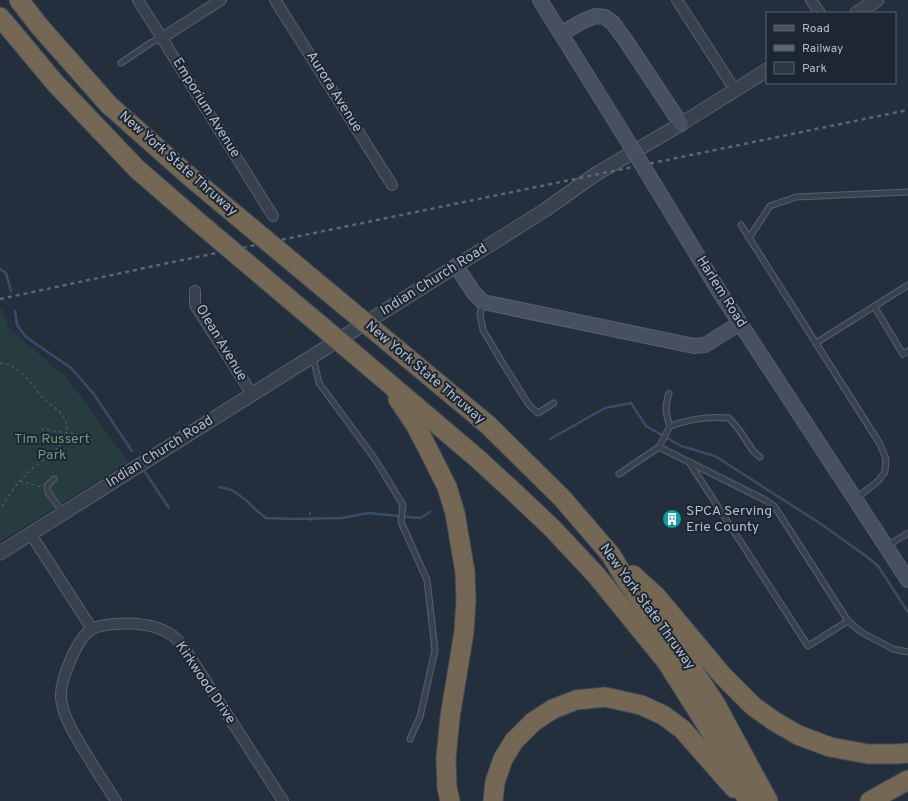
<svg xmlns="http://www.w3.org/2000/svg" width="908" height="801" font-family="Overpass,sans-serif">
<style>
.green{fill:#263c3f}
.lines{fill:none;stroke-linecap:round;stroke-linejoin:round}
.stream{stroke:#394c67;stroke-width:2.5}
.service-casing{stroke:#565f6c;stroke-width:7}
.minor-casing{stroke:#565f6c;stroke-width:12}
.tertiary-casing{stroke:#565f6c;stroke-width:15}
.secondary-casing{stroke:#565f6c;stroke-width:16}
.motorway-casing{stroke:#434c59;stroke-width:21}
.path{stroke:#44595c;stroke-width:1.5;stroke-dasharray:3 3;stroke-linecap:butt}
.service{stroke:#38414e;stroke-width:5}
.minor{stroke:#38414e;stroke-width:10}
.tertiary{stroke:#38414e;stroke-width:13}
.secondary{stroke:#465061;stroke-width:14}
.motorway{stroke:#746855;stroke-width:19}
.rail{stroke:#5a6575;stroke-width:2.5;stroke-dasharray:4 4;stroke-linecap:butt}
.secondary-bridge-casing{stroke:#565f6c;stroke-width:16;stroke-linecap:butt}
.motorway-bridge-casing{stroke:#434c59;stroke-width:21;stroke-linecap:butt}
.secondary-bridge{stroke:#465061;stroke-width:14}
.motorway-bridge{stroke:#746855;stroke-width:19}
.labels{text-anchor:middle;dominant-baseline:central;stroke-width:4;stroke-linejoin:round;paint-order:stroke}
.street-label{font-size:14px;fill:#b4bcc9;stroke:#1d2633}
.park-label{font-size:14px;fill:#6b9a76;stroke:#1d2633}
.poi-label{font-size:14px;fill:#b4bcc9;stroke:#1d2633;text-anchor:start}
</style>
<rect width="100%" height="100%" fill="#242f3e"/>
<path class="green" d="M2,309l7,19 59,51 60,83 -128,80v-232z"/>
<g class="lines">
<path class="stream" d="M0,269l6,4 5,18
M15,311l2,14 9,12 45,31 22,25 39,58
M550,439l55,-31 26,-5 15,23 35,20 34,10 106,68 45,32 12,10 30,46
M145,472l24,36
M219,487l13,3 15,11 9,9 10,8 28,1 48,-1 26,-5 52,5 10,-6"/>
<defs>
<path id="service" d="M121,63l31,-21 10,-4
M741,225l139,219 6,15 -1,13 -7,9 -21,17
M749,238l21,-32 26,-9 112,-5
M483,303l-3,11 3,16 19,32 27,43 9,8 16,-10
M874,306l29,48 5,-3
M816,343l92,-58
M313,357l6,26 56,76 28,46 -2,17 26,58 8,70 -15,67 -10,22
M669,393c-4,13 -4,20 1,33
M659,447l11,-21c20,-7 38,-10 59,-8l11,13 13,20 7,6
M689,462l119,184 40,-25
M619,474l40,-27 108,54 8,6 73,114 13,11 32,17 15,3
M54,479l-7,7 1,6 15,21
M887,546l21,-13"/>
<path id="minor" d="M138,0l135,216
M275,0l117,185
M677,0l58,90
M811,0l9,13
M162,38l59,-38
M195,291v14l57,89
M30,533l62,96
M116,801c-9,-14 -18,-27 -26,-41 -10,-16 -20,-31 -26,-48 -1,-5 -3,-10 -3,-15 -1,-17 16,-59 31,-68 7,-4 15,-4 23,-5 23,-2 46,0 63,16 3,4 6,8 9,12l96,149"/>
<path id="tertiary" d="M857,13l20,-13
M0,553l545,-343 51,-36 85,-50 86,-54"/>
<path id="secondary" d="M540,0l82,132
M562,33l21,-12 13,-5 9,1 8,6 13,18 55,83
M654,184l65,107 189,289
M456,266l18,27 9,9 211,44 11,-1 35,-22"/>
<path id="motorway" d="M19,0l21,27 69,78 79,70 49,41
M0,17l56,67 81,85 60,52
M398,350l90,75 74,73 49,57 15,25 59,78 30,45 53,98
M365,363l113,96 37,34 38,36 43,46 70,86 57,90 25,50
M398,399l17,25 14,27 18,36 8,26 10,59 1,28 -2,32 -14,85 -4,41 1,30 3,13
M633,575l24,22 66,79 30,30 21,15 24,14 32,12 38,7h29l11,-1
M493,801l2,-19 8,-23 11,-18 19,-19 20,-13 23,-9 29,-3 36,8 22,10 19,14 52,59
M870,801l38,-21"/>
</defs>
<use href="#service" class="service-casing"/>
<use href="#minor" class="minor-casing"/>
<use href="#tertiary" class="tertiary-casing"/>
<use href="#secondary" class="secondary-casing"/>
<use href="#motorway" class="motorway-casing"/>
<path class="path" d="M0,363c21,2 29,19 42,34 7,8 18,12 23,23 10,20 -15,34 -28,45 -6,4 -11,10 -16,15 -8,8 -14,19 -21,29
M41,429l35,5 5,3 3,6
M20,481l21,6
M310,512l1,11"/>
<use href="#service" class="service"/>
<use href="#minor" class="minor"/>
<use href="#tertiary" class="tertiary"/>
<use href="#secondary" class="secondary"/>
<use href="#motorway" class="motorway"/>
<path class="rail" d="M0,299l168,-36 132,-27 608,-126"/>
<defs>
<path id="secondary-bridge" d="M622,132l32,52"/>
<path id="motorway-bridge" d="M237,216l161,134
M197,221l168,142"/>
</defs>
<use href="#secondary-bridge" class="secondary-bridge-casing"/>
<use href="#motorway-bridge" class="motorway-bridge-casing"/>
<use href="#secondary-bridge" class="secondary-bridge"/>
<use href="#motorway-bridge" class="motorway-bridge"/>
</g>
<defs>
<symbol id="building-disc" viewBox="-11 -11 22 22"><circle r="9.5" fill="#0f9aa8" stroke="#1d2633"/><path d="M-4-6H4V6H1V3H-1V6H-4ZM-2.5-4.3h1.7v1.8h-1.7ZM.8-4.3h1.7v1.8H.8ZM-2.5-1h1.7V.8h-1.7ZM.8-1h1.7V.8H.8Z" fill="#fff"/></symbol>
</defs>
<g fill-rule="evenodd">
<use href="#building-disc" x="661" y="508" width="22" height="22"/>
</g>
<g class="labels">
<g class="street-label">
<text transform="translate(334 92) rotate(58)">Aurora Avenue</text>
<text transform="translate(206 108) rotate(58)">Emporium Avenue</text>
<text transform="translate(178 164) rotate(41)">New York State Thruway</text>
<text transform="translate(434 280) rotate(-32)">Indian Church Road</text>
<text transform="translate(721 292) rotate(58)">Harlem Road</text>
<text transform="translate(221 343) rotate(59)">Olean Avenue</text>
<text transform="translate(425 373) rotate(40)">New York State Thruway</text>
<text transform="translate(160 452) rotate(-32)">Indian Church Road</text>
<text transform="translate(647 607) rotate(54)">New York State Thruway</text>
<text transform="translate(205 683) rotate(56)">Kirkwood Drive</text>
</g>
<g class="park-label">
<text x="52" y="439">Tim Russert<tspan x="52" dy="16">Park</tspan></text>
</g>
<g class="poi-label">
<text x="686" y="511">SPCA Serving<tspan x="686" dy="16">Erie County</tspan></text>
</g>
</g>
<rect x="766" y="12" width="130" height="72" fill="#1d2633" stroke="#59626f"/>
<rect x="774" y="25" width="20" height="6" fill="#465061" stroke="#59626f"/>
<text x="802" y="32" font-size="12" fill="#b4bcc9">Road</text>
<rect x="774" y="45" width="20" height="6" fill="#5a6575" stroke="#59626f"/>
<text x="802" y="52" font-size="12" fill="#b4bcc9">Railway</text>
<rect x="774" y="62" width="20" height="12" fill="#263c3f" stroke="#59626f"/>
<text x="802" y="72" font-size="12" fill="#b4bcc9">Park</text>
</svg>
